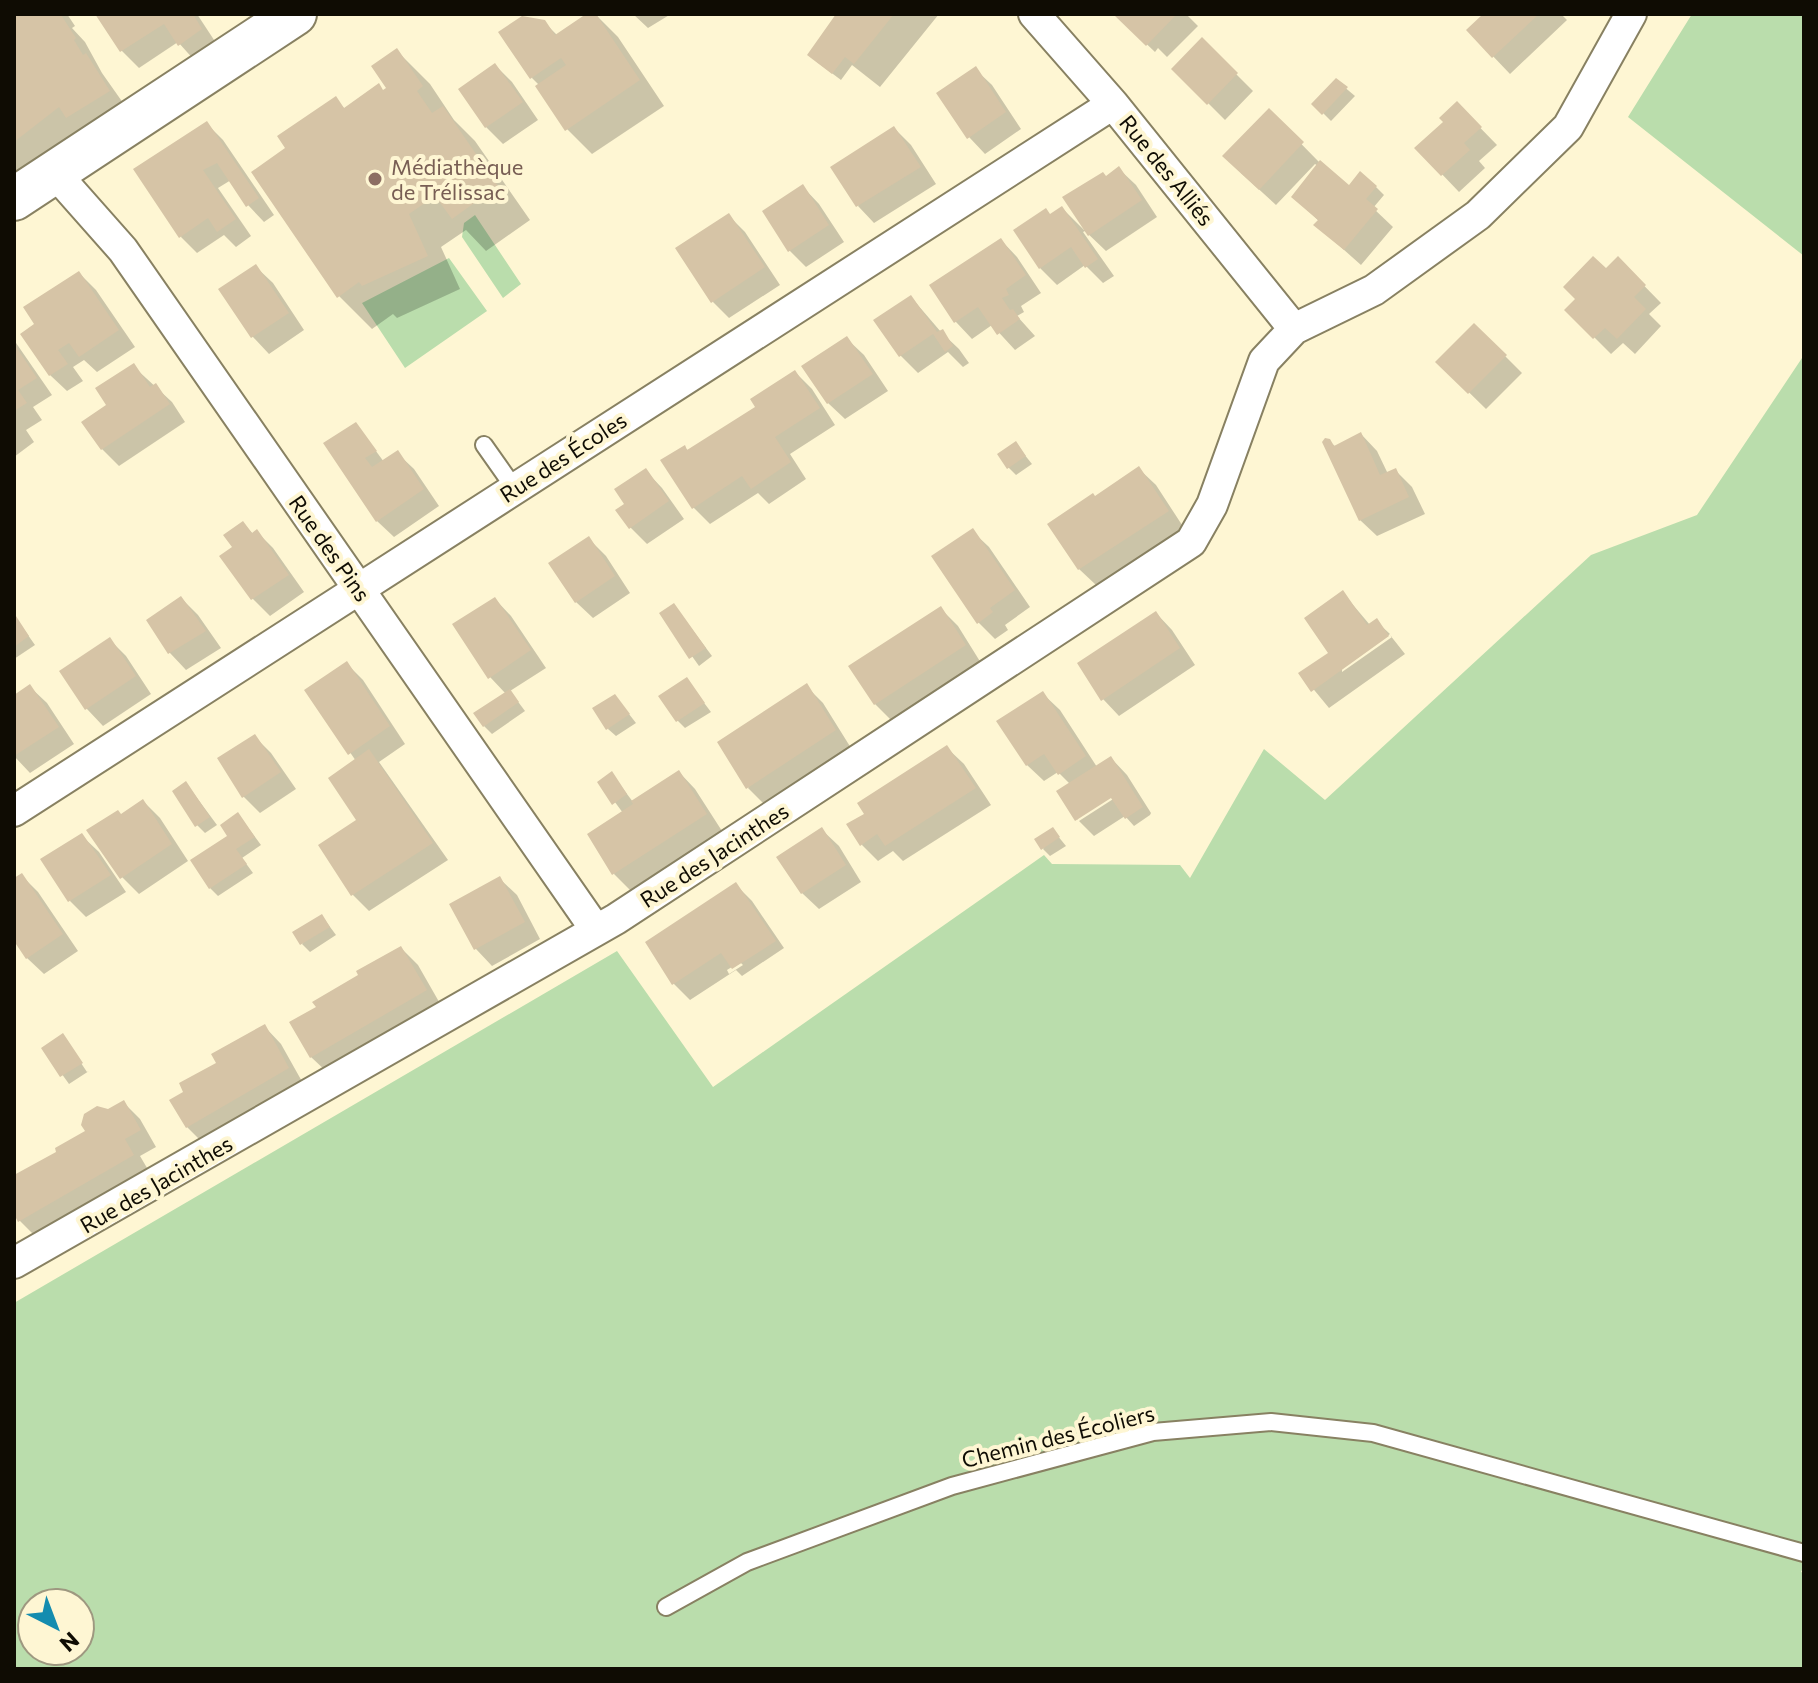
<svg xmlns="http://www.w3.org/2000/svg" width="1818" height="1683" font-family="Commissioner,sans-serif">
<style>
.green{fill:#baddac;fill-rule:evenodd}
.shadow{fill:#0003;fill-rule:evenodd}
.building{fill:#d6c4a6}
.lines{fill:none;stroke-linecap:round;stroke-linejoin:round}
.lane-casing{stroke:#888162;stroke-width:20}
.street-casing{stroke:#888162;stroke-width:34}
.secondary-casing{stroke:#888162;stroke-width:46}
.lane{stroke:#fff;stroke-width:16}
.street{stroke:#fff;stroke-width:30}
.secondary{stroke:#fff;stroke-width:42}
.education-dot{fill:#8d6e63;stroke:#fef6d3;stroke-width:3}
.labels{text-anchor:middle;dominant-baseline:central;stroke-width:8;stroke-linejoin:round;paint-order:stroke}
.education-label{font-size:22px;fill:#785e54;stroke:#fef6d3;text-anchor:start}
.street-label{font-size:22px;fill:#0f0c03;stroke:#fef6d3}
</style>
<rect width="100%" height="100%" fill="#fef6d3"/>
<path class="green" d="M1692,14h112v242l-176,-139z
M475,215l46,69 -18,14 -41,-61 2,-14z
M449,258l38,53 -82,57 -43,-65z
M1804,355v1211l-3,6 3,1v96h-1790v-366l603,-352 96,136 331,-232 8,9 128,1 10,13 74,-129 61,51 266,-245 106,-40zM32,1603h48v48h-48z"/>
<path class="shadow" d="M14,14h53l8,12 -3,2 13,14 17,31 31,44 -119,69z
M98,14h99l21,32 -22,16 -18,-20 -39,26 -17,-17z
M590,14h5l23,23 46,69 -72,48 -25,-25 -27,-43 -8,-8 12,-56 13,13z
M633,14h38l-23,14z
M838,14h101l-59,73 -28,-22 -11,15 -24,-18z
M1115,14h71l12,12 -31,31 -9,-9 -3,4z
M1486,14h75l6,6 -57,54 -41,-43z
M1202,40l51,51 -28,29 -51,-51z
M397,51l33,33 24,36 21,21 55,79 -44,31 -20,-21 -25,17 19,42 -63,29 -4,-4 -21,15 -33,-33 -51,-148 47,-49 10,10 44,-20z
M495,65l17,17 26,38 -35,24 -17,-17z
M975,69l17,16 29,44 -36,25 -16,-17z
M1336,80l19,16 -24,25 -17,-17z
M1457,104l40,41 -18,16 6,7 -26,24 -42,-44 29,-26z
M1269,111l49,50 31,26h27l8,8 -11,13 20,19 -32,38 -45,-40 3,-4 -26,-24 25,-31 -3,-2 -39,41 -35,-32z
M206,123l17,17 51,75 -10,7 -16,-17 -17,-25 -13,8 33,48 -15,11 -12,-12 -27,18 -16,-16z
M894,128l17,17 25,39 -62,39 -16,-17z
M1119,169l17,16 21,32 -51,34 -21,-20 -2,1 31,44 -11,7 -18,-18 -28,20 -17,-17 11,-52 11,-8 22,22 22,-52z
M803,187l16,17 25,38 -38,25 -17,-17z
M729,216l16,16 35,53 -51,33 -16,-16z
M1001,240l16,17 24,36 -20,13 3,6 -7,4 18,20 -20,14 -23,-25 -20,14 -16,-17 -24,-36z
M1618,259l43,44 -12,11 12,12 -26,28 -12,-11 -12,11 -44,-44z
M256,267l17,16 31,47 -35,24 -16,-17 -32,-47z
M79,273l17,17 39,57 -38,25 -13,-12 -11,7 10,14 -16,10 -17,-16 -13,-50z
M911,297l30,35 18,17 10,14 -6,4 -15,-15 -30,21 -17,-17 -25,-35z
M1474,325l48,48 -36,36 -48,-47z
M847,339l17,16 24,36 -43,28 -17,-16z
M14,340l38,55 -19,12 9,13 -16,10 8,12 -20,15z
M133,366l39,36 13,20 -66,44 -17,-17 7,-43z
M795,372l17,17 23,36 -45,29 16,25 -37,25 -11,-11 -48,31 -17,-17 -9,-60 5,4 69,-44z
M356,424l28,38 13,-9 17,16 25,37 -45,31 -17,-16z
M1361,434l16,17 11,23 7,-4 17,17 13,27 -48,22 -17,-16 -31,-79 7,6z
M1016,444l16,20 -16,11 -8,-8z
M1139,469l17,16 28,43 -88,57 -17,-16 16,-71z
M646,471l16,17 22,31 -37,25 -17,-17 -3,-23z
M243,523l10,11 3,-3 17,17 31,44 -34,24 -17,-17 -31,-43 13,-9z
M972,531l17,16 41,60 -25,18 3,5 -13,9 -17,-17z
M589,539l17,17 24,37 -37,25 -17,-16z
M1343,593l27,32 6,-4 14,13 -48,34v4l50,-35 -2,-2 15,19 -76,54 -28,-34 30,-21z
M181,598l17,17 23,33 -35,22 -16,-17 -22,-32z
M495,599l16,17 35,52 -36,23 15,20 -33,23 -8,-8 22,-32 -16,-17z
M674,605l38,51 -13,10 -37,-52z
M941,609l17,17 23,37 -89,58 -17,-17z
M1156,613l16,17 23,35 -76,51 -16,-17z
M16,618l19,27 -21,14v-40z
M109,639l17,17 25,38 -48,32 -16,-17 -25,-38z
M346,663l17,17 42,64 -26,18 69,98 -79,51 -16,-16 6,-74 -3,-60 -49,-71z
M686,679l25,33 -26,16 -8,-8z
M806,686l17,17 28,45 -87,56 -16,-16z
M30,687l17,16 27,41 -44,29 -16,-17v-59z
M1043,694l17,16 37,57 14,-9 16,17 24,38 -1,2 -16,11 -9,-10 -31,20 -15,-15 42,-27 -2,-3 -41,26v3l-19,-29 11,-7 -12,-12 -14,9 -17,-16z
M615,696l21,27 -20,13 -8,-7z
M255,737l16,16 25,36 -36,24 -17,-17z
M947,748l17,16 27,41 -88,56 -10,-10 -15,10 -16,-16 5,-31z
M679,772l16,17 27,42 -92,59 -16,-16 9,-61 -23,-31 12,-8 21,28z
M186,783l31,42 -12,8 -8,-8z
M143,801l17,17 28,43 -49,33 -17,-17 -1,-61z
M238,814l23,31 -19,13 11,15 -35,23 -8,-8z
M822,830l17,16 22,36 -42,27 -17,-16z
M1053,830l13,16 -16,10 -7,-7z
M82,836l17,16 27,40 -40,25 -16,-16z
M21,875l17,17 40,59 -34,23 -17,-16 -13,-21v-57z
M500,879l17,16 23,44 -48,27 -16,-17 -24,-44z
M736,885l16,16 32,47 -42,28 -6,-6 -46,30 -16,-16 -26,-41zM740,962l3,3 -14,9 -2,-4z
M322,916l14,19 -26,17 -8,-8z
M401,948l17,17 24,42 -114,66 -17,-16 7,-50z
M265,1027l16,17 23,41 -100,59 -17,-17 -2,-34z
M63,1036l24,36 2,-1 -20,13 -25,-35z
M123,1102l17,17 16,28 -16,9 10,17 -114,64 -16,-16 -6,-11v-33l45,-24 29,-21 19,-21z"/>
<path class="building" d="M14,14l47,1 15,23 -2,2 9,15 3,-2 24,38 -44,27 -7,-11 -45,35z
M95,14h98l9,15 -24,17 -14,-22 -44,28z
M586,14h10l44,66 -75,51 -30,-45 31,-21 -5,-7 -31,21 -32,-47 24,-16 23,4 10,15z
M836,14h58l-40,50 -9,-7 -13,17 -25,-19z
M1113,14h64l-31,32z
M1483,14h56l-47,44 -26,-28z
M1202,37l36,36 -31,32 -36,-36z
M397,48l26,38 -6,5 15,22 11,-7 55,80 -46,33 -17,-23 -26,18 19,42 -66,30 -3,-4 -22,16 -86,-126 34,-24 -8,-12 59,-40 8,12 35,-25 4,7 3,-2 -15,-22z
M495,63l28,39 -38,26 -27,-39z
M976,66l30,46 -39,27 -31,-46z
M1336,78l12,9 -26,28 -11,-11z
M1457,101l25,26 -18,16 6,7 -29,26 -27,-28 29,-26 -4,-4z
M1269,108l35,34 -45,48 -37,-34z
M207,121l52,77 -13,9 -29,-44 -14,7 33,49 -19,13 -9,-14 -29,20 -46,-69z
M894,126l27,41 -65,40 -26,-40z
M1320,160l29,25 11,-14 17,15 -11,13 12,10 -34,41 -31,-25 5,-5 -27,-23z
M1119,166l23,34 -54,36 -26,-39 41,-25 3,4z
M803,184l26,41 -41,27 -26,-41z
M1062,206l36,53 -13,9 -14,-21 -32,22 -26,-39 33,-22 4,6z
M729,213l36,54 -54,36 -36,-55z
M1001,238l25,37 -20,14 3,6 -7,3 8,12 3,-1 7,10 -23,16 -19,-28 -24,16 -25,-38z
M1593,256l13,12 12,-12 28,29 -12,12 12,12 -29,30 -12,-11 -12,11 -29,-29 11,-11 -12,-12z
M256,264l33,49 -38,25 -33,-49z
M79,271l40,59 -40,27 -10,-14 -11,7 10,14 -19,12 -29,-42 14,-10 -11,-17z
M911,295l26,37 6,-3 10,17 -8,6 -12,-18 -34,23 -26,-37z
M1474,323l33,32 -39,39 -33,-32z
M847,336l26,38 -46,30 -26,-38z
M14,344l23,34 -19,12 9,13 -13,8z
M134,363l16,24 6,-4 14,21 -69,46 -20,-28 25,-17 -11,-17z
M795,370l25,38 -45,29 16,25 -40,27 -9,-13 -50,33 -32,-49 25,-15 2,5 68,-43 -5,-8z
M356,422l21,29 -12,7 7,9 26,-17 26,39 -48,33 -53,-79z
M1361,432l19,43 16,-7 13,29 -50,24 -37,-79 3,-4 5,1 4,7z
M1016,441l10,15 -19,13 -10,-15z
M1139,466l30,45 -91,59 -31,-46 46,-31 2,3z
M646,468l23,33 -40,28 -14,-19 9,-6 -10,-15z
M243,521l9,12 5,-4 32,46 -38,25 -32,-44 13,-9 -9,-12z
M973,528l42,62 -25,18 3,4 -16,12 -46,-68z
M589,536l26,40 -40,27 -27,-40z
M1343,590l24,35 10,-7 12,18 -78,56 -13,-19 30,-20 -24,-35z
M181,596l25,35 -38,23 -22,-34z
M495,597l36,53 -43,29 -36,-55z
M674,603l32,45 -17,11 -30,-46z
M941,606l25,39 -92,60 -26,-39z
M1156,611l24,37 -79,53 -24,-38z
M14,613l15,23 -15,11z
M110,637l26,39 -51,34 -26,-39z
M347,661l43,65 -42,29 -44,-65z
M687,677l18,26 -29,19 -18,-26z
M807,683l29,47 -90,59 -29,-47z
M30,684l29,43 -45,29v-61z
M510,689l9,13 -36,25 -10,-14z
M1043,691l43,65 -28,19 -14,-21 -18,12 -30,-45z
M615,694l15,20 -24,16 -14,-22z
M255,734l26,38 -39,26 -25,-40z
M947,745l29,43 -91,58 -8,-12 -17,12 -14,-22 18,-10 -7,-11z
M369,749l64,94 -82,53 -33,-51 38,-25 -28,-42z
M1111,756l32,51 -18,12 -14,-21 -36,23 -19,-30z
M679,770l28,44 -95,61 -25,-41 46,-30 -2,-3z
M612,771l15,23 -15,11 -15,-23z
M186,781l24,36 -15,10 -23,-36z
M143,799l29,45 -52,35 -34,-49 32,-20 3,4z
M238,812l17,25 -19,12 11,15 -38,25 -19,-29 37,-24 -7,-11z
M822,827l24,38 -45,29 -25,-37z
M1053,827l7,10 -19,13 -7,-11z
M82,833l29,42 -43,27 -28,-43z
M22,873l41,61 -37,25 -12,-18v-63z
M500,876l25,46 -51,28 -25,-46z
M736,882l40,59 -44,28 -11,-16 -49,32 -27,-43z
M322,914l8,13 -30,18 -8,-13z
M401,946l26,44 -117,68 -21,-36 27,-15 -4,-5 46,-27 -2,-4z
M265,1024l24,44 -103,60 -17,-28 14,-8 -4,-9 37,-20 -5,-9z
M63,1033l20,30 -23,14 -19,-29z
M124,1100l17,30 -16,9 9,16 -116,67 -4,-8v-39l42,-23 -1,-4 30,-17 -4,-6 3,-11 13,-8 11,3z"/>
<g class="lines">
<defs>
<path id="lane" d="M484,445l31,44
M666,1607l81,-45 205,-76 201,-54 118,-10 102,11 431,120"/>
<path id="street" d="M1034,14l79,90 181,225
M54,172l69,78 473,680
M14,811l1099,-707
M14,1263l602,-344 575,-377 21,-37 52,-144 30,-32 80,-39 104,-75 90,-88 63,-113"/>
<path id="secondary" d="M14,199l281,-185"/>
</defs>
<use href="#lane" class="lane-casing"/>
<use href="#street" class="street-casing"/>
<use href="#secondary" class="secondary-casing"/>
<use href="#lane" class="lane"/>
<use href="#street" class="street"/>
<use href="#secondary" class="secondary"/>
</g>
<circle class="education-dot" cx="375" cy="179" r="8"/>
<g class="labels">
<g class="education-label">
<text x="391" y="166">Médiathèque<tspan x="391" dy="25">de Trélissac</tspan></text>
</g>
<g class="street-label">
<text transform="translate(1167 170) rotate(51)">Rue des Alliés</text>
<text transform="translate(563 457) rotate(-33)">Rue des Écoles</text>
<text transform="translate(330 548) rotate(55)">Rue des Pins</text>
<text transform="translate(714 855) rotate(-33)">Rue des Jacinthes</text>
<text transform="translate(156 1184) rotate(-30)">Rue des Jacinthes</text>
<text transform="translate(1058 1436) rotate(-14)">Chemin des Écoliers</text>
</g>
</g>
<rect width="1818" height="1683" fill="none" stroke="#0f0c03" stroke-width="32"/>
<g transform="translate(56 1627) rotate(138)"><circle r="38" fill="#fef6d3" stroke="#9e9880" stroke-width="2"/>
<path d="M0-6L14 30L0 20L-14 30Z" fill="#148caf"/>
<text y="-12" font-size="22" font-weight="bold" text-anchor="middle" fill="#0f0c03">N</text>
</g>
</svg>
